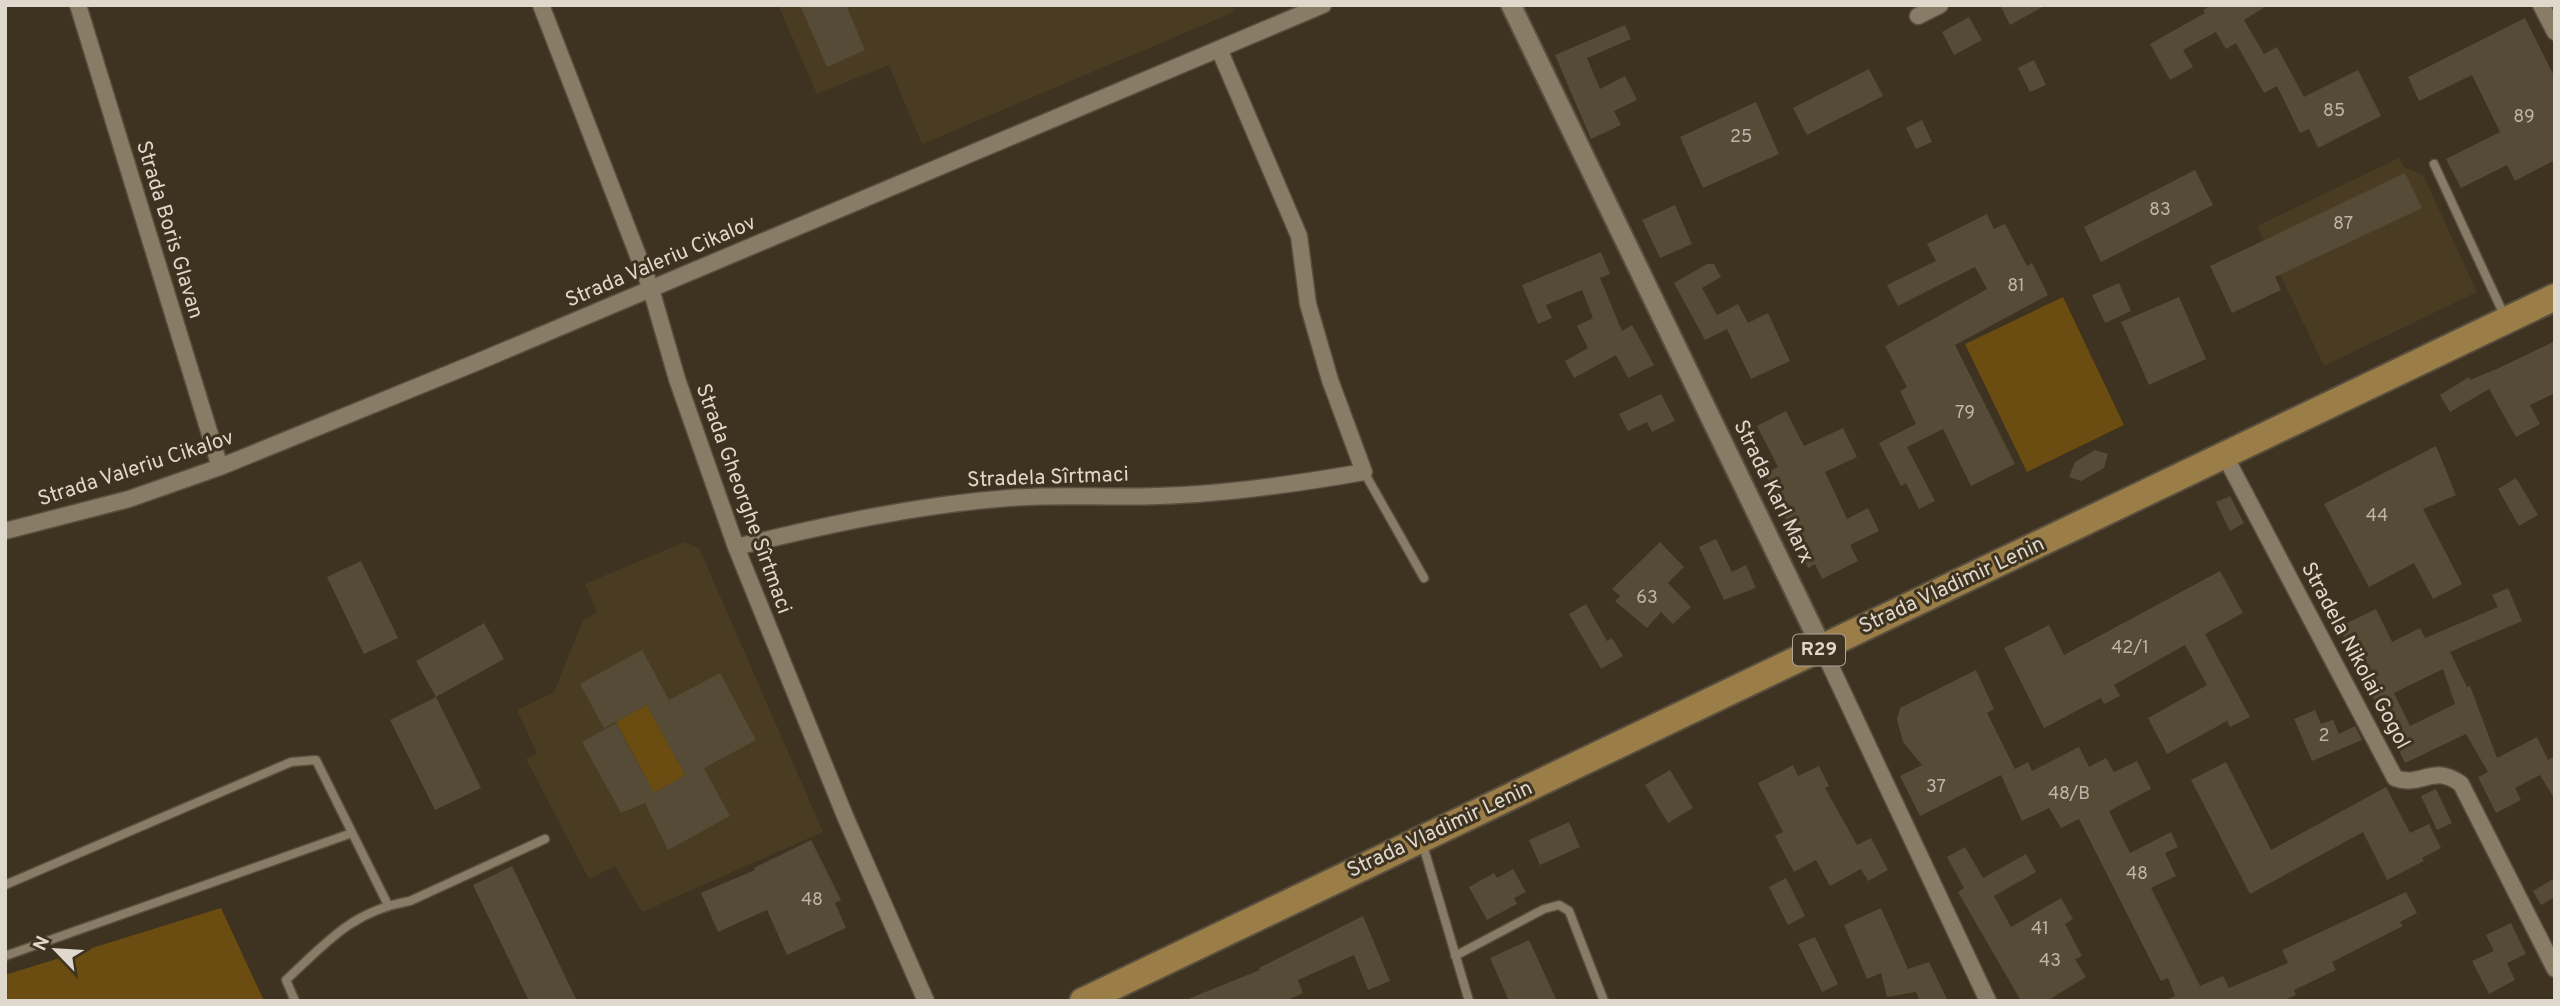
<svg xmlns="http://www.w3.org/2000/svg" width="2560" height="1006" font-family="Overpass,sans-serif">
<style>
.built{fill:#4a3c23}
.green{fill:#6b4d11}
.building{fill:#564b37;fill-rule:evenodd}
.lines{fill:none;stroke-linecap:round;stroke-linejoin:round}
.service-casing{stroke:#594f3f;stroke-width:11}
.minor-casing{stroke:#594f3f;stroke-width:19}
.tertiary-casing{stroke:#594f3f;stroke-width:23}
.primary-casing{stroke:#594f3f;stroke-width:30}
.service{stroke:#897c67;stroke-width:8}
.minor{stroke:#897c67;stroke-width:16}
.tertiary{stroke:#897c67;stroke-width:19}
.primary{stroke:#9a7d47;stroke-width:26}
.labels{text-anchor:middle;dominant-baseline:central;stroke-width:6;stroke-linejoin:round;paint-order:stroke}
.number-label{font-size:18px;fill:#bdb5a8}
.shield{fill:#3e3320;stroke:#afa699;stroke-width:2}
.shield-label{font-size:19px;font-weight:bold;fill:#dfd8cd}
.street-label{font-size:21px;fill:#dfd8cd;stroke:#3e3320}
</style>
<rect width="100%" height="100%" fill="#3e3320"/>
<path class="built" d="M778,5h454l2,7 -312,132 -33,-79 -72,29z
M2399,158l5,9 19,8 54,117 -153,74 -67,-140z
M684,542l15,6 124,284 -181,80 -27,-46 -26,13 -63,-120 11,-6 -20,-43 37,-18 29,-72 14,-8 -12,-28z"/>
<path class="green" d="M2063,297l61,128 -97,47 -62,-128z
M647,705l38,70 -31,18 -38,-71z
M221,908l43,93h-259v-26z"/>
<path class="building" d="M800,5h46l19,45 -38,17z
M2000,5h46l-36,20z
M2211,5h57l-24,15 20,34 13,-7 27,50 54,-27 23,46 -63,32 -9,-19 -9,4 -23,-47 -13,7 -28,-50 -10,6 -10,-17 -33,18 10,17 -23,13 -20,-36 55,-31 -2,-3z
M1969,17l13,23 -28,15 -12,-23z
M2525,18l30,60v82l-40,21 -8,-16 -46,23 -15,-29 54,-27 -28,-57 -53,26 -11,-24z
M1625,25l6,14 -44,19 13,31 25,-13 12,24 -23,11 7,14 -30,14 -36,-84z
M2034,60l12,25 -16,7 -12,-24z
M1869,69l14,27 -76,39 -14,-27z
M1756,102l23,52 -76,34 -23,-51z
M1922,120l10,22 -16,7 -10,-21z
M2195,170l18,35 -112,57 -17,-35z
M2405,173l17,35 -147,69 6,13 -49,23 -22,-47z
M1675,205l17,39 -32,14 -18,-38z
M1987,214l7,15 11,-5 22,42 5,-3 16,32 -93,50 60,119 -44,22 -28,-57 -36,18 28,54 -16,8 -13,-26 -5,3 -22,-43 37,-19 -16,-33 7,-4 -22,-41 102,-57 -12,-22 -77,39 -11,-21 49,-24 -9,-17z
M1601,252l9,22 -10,4 22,53 10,-6 22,40 -26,13 -12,-23 -42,23 -9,-17 23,-13 -11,-22 16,-8 -11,-28 -36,15 6,13 -14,6 -16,-39z
M1707,264h7l7,13 -19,11 15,27 21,-11 10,19 20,-10 22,48 -39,18 -24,-50 -22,11 -31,-57z
M2119,283l12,28 -26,12 -13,-28z
M2179,297l27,62 -57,26 -28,-63z
M2555,341v52l-25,12 10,19 -24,13 -27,-48 -39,23 -10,-17 29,-18 1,3 29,-12z
M1661,394l14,27 -23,11 -5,-10 -19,9 -9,-17z
M1786,411l18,35 39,-18 14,29 -32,15 22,47 21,-11 11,23 -29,14 8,16 -36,18 -7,-15 -7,4 -43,-95 13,-6 -21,-41z
M2436,446l20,49 -33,14 39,75 -29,15 -19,-36 -45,24 -45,-83z
M2095,450l13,4 -4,14 -23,13 -12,-4 6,-15z
M2516,478l22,37 -19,11 -21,-37z
M2230,496l14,27 -14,8 -14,-29z
M1716,539l16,33 14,-7 10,23 -32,12 -25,-53z
M1660,542l24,25 -16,16 23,24 -18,17 -12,-12 -14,16 -32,-27 5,-5 -8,-7z
M361,561l37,77 -34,16 -37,-77z
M2220,571l23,42 -38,21 45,83 -20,10 -3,-6 -60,33 -19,-36 59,-33 -22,-40 -71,40 6,11 -16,8 -3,-6 -57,30 -40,-80 45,-23 15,30z
M2508,588l14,33 -72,31 17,35 3,-1 27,72 40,-21 11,23 7,-4v44l-15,-25 -25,13 6,12 -25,13 -18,-36 10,-5 -22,-38 -61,29 -66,-136 37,-18 16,33 28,-14 5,10 73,-31 -6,-12zM2443,669l12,35 -45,22 -16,-33z
M1586,604l21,37 5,-3 11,18 -22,13 -32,-55z
M484,623l20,36 -68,38 -20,-36z
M642,650l27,50 51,-27 36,67 -52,28 26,48 -62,34 -23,-47 -24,10 -39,-71 34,-19 38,70 31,-18 -38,-70 -43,23 -24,-44z
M1976,670l18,39 -7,4 28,56 13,-7 4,9 47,-24 10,20 17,-9 8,14 23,-11 14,28 -42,22 21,42 41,-21 7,15 -13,6 11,23 -25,12 49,98 23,-10 6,12 59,-25 -6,-13 124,-58 11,21 -17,9 3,4 -71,36 4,8 -42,20 2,5 -14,6h-118l11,-5 -7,-18 -7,3 -82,-162 -18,9 -12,-20 -27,13 -21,-46 -81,41 -20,-40 22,-11 -19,-23 -6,-23 3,-11z
M436,697l45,91 -46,22 -45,-90z
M2315,710l6,14 12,-4 6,14 16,-8 7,14 -50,21 -18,-42z
M2226,762l45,88 115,-63 24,46 19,-9 12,24 -19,10 2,3 -37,19 -24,-48 -113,62 -59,-114z
M1793,765l5,11 21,-10 10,20 -4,2 32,57 14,-7 17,32 -20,11 -7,-12 -31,17 -14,-26 -22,12 -19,-36 8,-4 -25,-49z
M1670,770l23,38 -25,15 -23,-38z
M2436,789l16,34 -15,7 -16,-34z
M1569,822l11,25 -40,18 -11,-25z
M811,840l30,60 -6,3 11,25 -59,27 -20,-45 -49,22 -17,-39 54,-23 -1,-2z
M1965,847l18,31 43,-24 10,18 -42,24 17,31 50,-29 12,21 -8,5 17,32 -7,3 11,18 -39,24h-26l-63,-109 6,-4 -17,-31z
M512,866l65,135h-48l-56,-116z
M1513,869l13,23 -12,6 3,6 -30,16 -18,-33 25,-14 3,5z
M1786,878l19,38 -17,9 -19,-38z
M2555,878v19l-14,8 -8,-14z
M1881,908l27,61 21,-7 19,39h-28l-4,-9 -29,5 -6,-24 -14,6 -23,-54z
M1363,916l27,65 -22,9 -14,-35 -56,25 5,13 -17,8h-103l77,-31 -1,-2z
M2511,923l15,31 -19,9 8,17 -26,14 -17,-33 22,-10 -8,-16z
M1815,937l23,47 -16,8 -24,-48z
M1529,940l28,61h-48l-19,-43z"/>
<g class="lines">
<defs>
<path id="service" d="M2434,164l71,153
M1364,472l60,106
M1422,842l47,159
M5,885l286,-123 25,-2 72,145
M5,956l347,-123
M1455,956l89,-47 15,-4 10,6 35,90
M295,1001l-9,-21c41,-38 66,-69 124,-79l135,-62"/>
<path id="minor" d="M78,5l142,462
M541,5l110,284 26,90 59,168 109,269 81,185
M2541,5l14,27
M1918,16l22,-11
M2225,456l170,322c27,10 38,-15 66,6l94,185
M5,531l124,-32 91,-32 255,-104 848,-358
M736,547c90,-22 180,-42 273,-49 49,-4 99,0 149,-2 69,-2 138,-12 206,-24l-34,-92 -22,-76 -9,-68 -80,-187
M1822,648l166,353"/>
<path id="tertiary" d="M1511,5l311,643"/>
<path id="primary" d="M1083,1001l1472,-704"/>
</defs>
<use href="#service" class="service-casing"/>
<use href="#minor" class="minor-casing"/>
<use href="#tertiary" class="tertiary-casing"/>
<use href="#primary" class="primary-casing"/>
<use href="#service" class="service"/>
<use href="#minor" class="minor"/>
<use href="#tertiary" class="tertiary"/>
<use href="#primary" class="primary"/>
</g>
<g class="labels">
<g class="number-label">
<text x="2334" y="111">85</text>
<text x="2524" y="117">89</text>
<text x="1741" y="137">25</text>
<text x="2160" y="210">83</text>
<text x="2343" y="224">87</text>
<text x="2016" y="286">81</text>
<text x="1965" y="413">79</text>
<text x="2377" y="516">44</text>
<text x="1647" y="598">63</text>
<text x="2130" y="648">42/1</text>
<text x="2324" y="736">2</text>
<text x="1936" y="787">37</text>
<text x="2069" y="794">48/B</text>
<text x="2137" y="874">48</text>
<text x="812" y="900">48</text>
<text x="2040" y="929">41</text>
<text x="2050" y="961">43</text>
</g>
<rect class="shield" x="1793" y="634.5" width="52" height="31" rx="5"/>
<g class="shield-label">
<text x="1819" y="650">R29</text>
</g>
<g class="street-label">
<text transform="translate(169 230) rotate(73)">Strada Boris Glavan</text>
<text transform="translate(661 262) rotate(-23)">Strada Valeriu Cikalov</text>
<text transform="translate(136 469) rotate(-18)">Strada Valeriu Cikalov</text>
<text transform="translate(1048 478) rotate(-2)">Stradela Sîrtmaci</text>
<text transform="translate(1773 492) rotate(64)">Strada Karl Marx</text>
<text transform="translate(743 499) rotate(70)">Strada Gheorghe Sîrtmaci</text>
<text transform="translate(1952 586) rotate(-25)">Strada Vladimir Lenin</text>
<text transform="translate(2355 656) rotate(62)">Stradela Nikolai Gogol</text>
<text transform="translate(1440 830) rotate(-25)">Strada Vladimir Lenin</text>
</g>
</g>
<rect width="2560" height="1006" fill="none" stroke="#dfd8cd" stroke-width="14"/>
<g transform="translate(56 950) rotate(295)" stroke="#3e3320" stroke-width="5" paint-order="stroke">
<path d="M0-5L12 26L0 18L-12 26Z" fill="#dfd8cd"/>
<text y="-10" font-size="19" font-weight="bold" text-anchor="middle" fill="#dfd8cd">N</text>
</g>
</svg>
